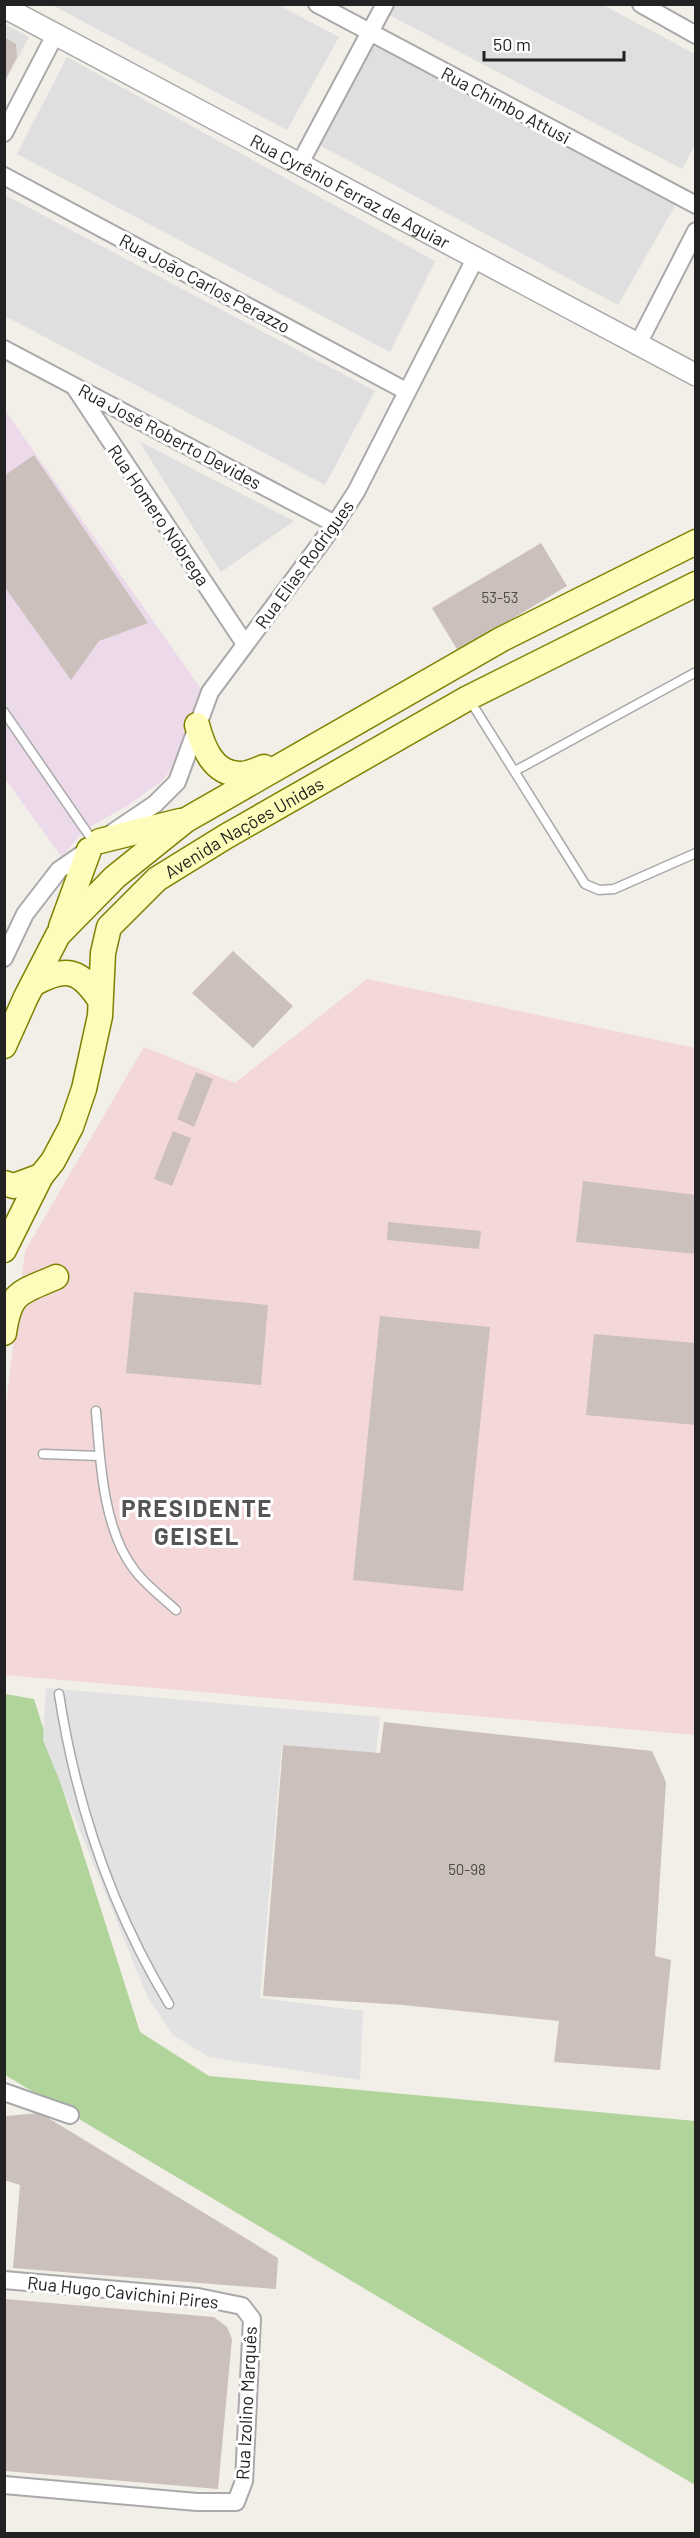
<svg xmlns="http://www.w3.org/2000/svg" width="700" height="2538" font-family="Barlow,sans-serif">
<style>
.residential{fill:#e0dfdf}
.commercial{fill:#f4d7d8}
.industrial{fill:#ecdaea}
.forest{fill:#b0d49a}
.parking{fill:#e2e2e2}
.building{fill:#cbc0bb}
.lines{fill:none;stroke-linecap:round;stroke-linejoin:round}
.service-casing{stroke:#a9a9a9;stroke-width:11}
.minor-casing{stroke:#a9a9a9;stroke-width:20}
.tertiary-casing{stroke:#a9a9a9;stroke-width:24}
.secondary-casing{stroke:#7e8100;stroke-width:27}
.service{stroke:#fff;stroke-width:8}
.minor{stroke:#fff;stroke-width:16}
.tertiary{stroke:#fff;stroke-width:21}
.secondary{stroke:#fefcba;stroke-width:24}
.labels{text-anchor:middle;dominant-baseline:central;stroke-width:6;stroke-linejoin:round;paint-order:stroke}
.number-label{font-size:15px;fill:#4c4a48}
.street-label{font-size:18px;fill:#222;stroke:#fff}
.district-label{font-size:24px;font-weight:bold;letter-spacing:1.5px;fill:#555;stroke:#fff}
</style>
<rect width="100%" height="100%" fill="#f2eee8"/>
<path class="residential" d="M383,4l220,1 92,49v91l-13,24 -302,-159z
M52,5h226l61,32 -52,93z
M5,24l24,13 -24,45z
M370,33l310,164 -62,108 -306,-164z
M67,57l368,204 -45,91 -373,-198z
M5,195l370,196 -50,94 -320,-169z
M139,441l155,80 -73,51z"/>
<path class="commercial" d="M367,979l328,69v687l-690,-60 -1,-256 21,-168 119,-204 91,36z"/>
<path class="industrial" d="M4,409l197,280 -23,72 -16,20 -35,25 -43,24 -22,27 -57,-78z"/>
<path class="forest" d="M5,1694l29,5 106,333 69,44 486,45v364l-690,-410z"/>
<path class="parking" d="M46,1688l334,29 -4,36 -94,-8 -22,253 103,13 -3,69 -151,-23 -36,-22 -26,-39 -104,-256z"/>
<path class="building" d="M4,37l12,7 1,13 -13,25z
M34,455l114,168 -49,18 -28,39 -67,-94v-110z
M541,543l26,43 -109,65 -26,-43z
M233,951l60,55 -40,42 -61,-55z
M196,1072l17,7 -19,48 -17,-8z
M173,1131l18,7 -19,48 -18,-7z
M583,1181l113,14v59l-120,-12z
M388,1222l93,9 -2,18 -92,-9z
M134,1292l134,13 -7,80 -135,-12z
M380,1316l110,11 -27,264 -110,-11z
M594,1334l102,9v82l-110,-10z
M384,1722l268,29 14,31 -11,174 16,4 -11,110 -106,-8 5,-41 -156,-16 -140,-9 20,-251 97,8z
M40,2113l238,145 -2,31 -263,-21 7,-83 -16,-5 2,-64z
M5,2299l209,18 13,10 5,12 -14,150 -213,-18z"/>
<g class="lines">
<defs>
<path id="service" d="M469,699l116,185 14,6 15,-1 82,-36
M4,712l91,132
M515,771l181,-99
M96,1411c4,49 7,117 37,157 11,16 29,29 43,42
M43,1454l57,2
M59,1694c17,111 52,214 110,310"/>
<path id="minor" d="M317,4l379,201
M641,4l55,31
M4,133l52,-100
M299,165l86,-161
M4,176l402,215
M637,346l59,-115
M4,349l331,175
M76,389l169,255
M112,833l43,-29 22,-22 33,-90 125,-168 21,-32 119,-233
M4,958l21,-44 34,-44 32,-22
M4,2092l66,23
M4,2280l194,17 44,9 10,13 -8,162 -8,21h-39l-193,-17"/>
<g id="tertiary">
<path id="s1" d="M4,7l692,368"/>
</g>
<g id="secondary">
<path d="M197,725c6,22 16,50 44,49 7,0 16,-4 23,-7"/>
<path d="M100,841l80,-20"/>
<path d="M61,927l28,-77"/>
<path d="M35,983c32,-17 45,-13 65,17"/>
<path d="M4,1046l22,-49 32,-62 57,-58 71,-57 316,-181 194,-97"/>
<path d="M4,1183l10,3 27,-10"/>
<path id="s2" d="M4,1250l37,-74 12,-15 18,-34 13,-38 16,-73 3,-63 6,-26 48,-48 68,-42 243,-139 228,-114"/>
<path d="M4,1333c6,-42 16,-40 52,-56"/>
</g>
</defs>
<use href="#service" class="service-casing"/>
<use href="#minor" class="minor-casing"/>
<use href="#tertiary" class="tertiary-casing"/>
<use href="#secondary" class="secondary-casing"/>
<use href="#service" class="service"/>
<use href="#minor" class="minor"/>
<use href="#tertiary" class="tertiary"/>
<use href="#secondary" class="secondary"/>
</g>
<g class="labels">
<g class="number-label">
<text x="500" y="597">53-53</text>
<text x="467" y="1869">50-98</text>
</g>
<g class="street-label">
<text transform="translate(506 105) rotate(28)">Rua Chimbo Attusi</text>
<text stroke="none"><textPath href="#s1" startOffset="392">Rua Cyrênio Ferraz de Aguiar</textPath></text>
<text transform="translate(205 283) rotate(28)">Rua João Carlos Perazzo</text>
<text transform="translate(170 436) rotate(28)">Rua José Roberto Devides</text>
<text transform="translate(159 515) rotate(56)">Rua Homero Nóbrega</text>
<text transform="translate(304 564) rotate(-54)">Rua Elias Rodrigues</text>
<text stroke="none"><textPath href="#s2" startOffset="514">Avenida Nações Unidas</textPath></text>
<text transform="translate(123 2292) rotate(6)">Rua Hugo Cavichini Pires</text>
<text transform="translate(246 2403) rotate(-87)">Rua Izolino Marquês</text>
</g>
<g class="district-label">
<text x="197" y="1507">PRESIDENTE<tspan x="197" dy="28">GEISEL</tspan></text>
</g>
</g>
<rect width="700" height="2538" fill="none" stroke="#222222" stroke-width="12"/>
<path d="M484 51v9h140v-9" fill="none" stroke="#222222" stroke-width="3"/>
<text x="493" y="51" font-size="18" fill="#222222" stroke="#ffffff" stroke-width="4.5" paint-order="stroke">50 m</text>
</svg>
